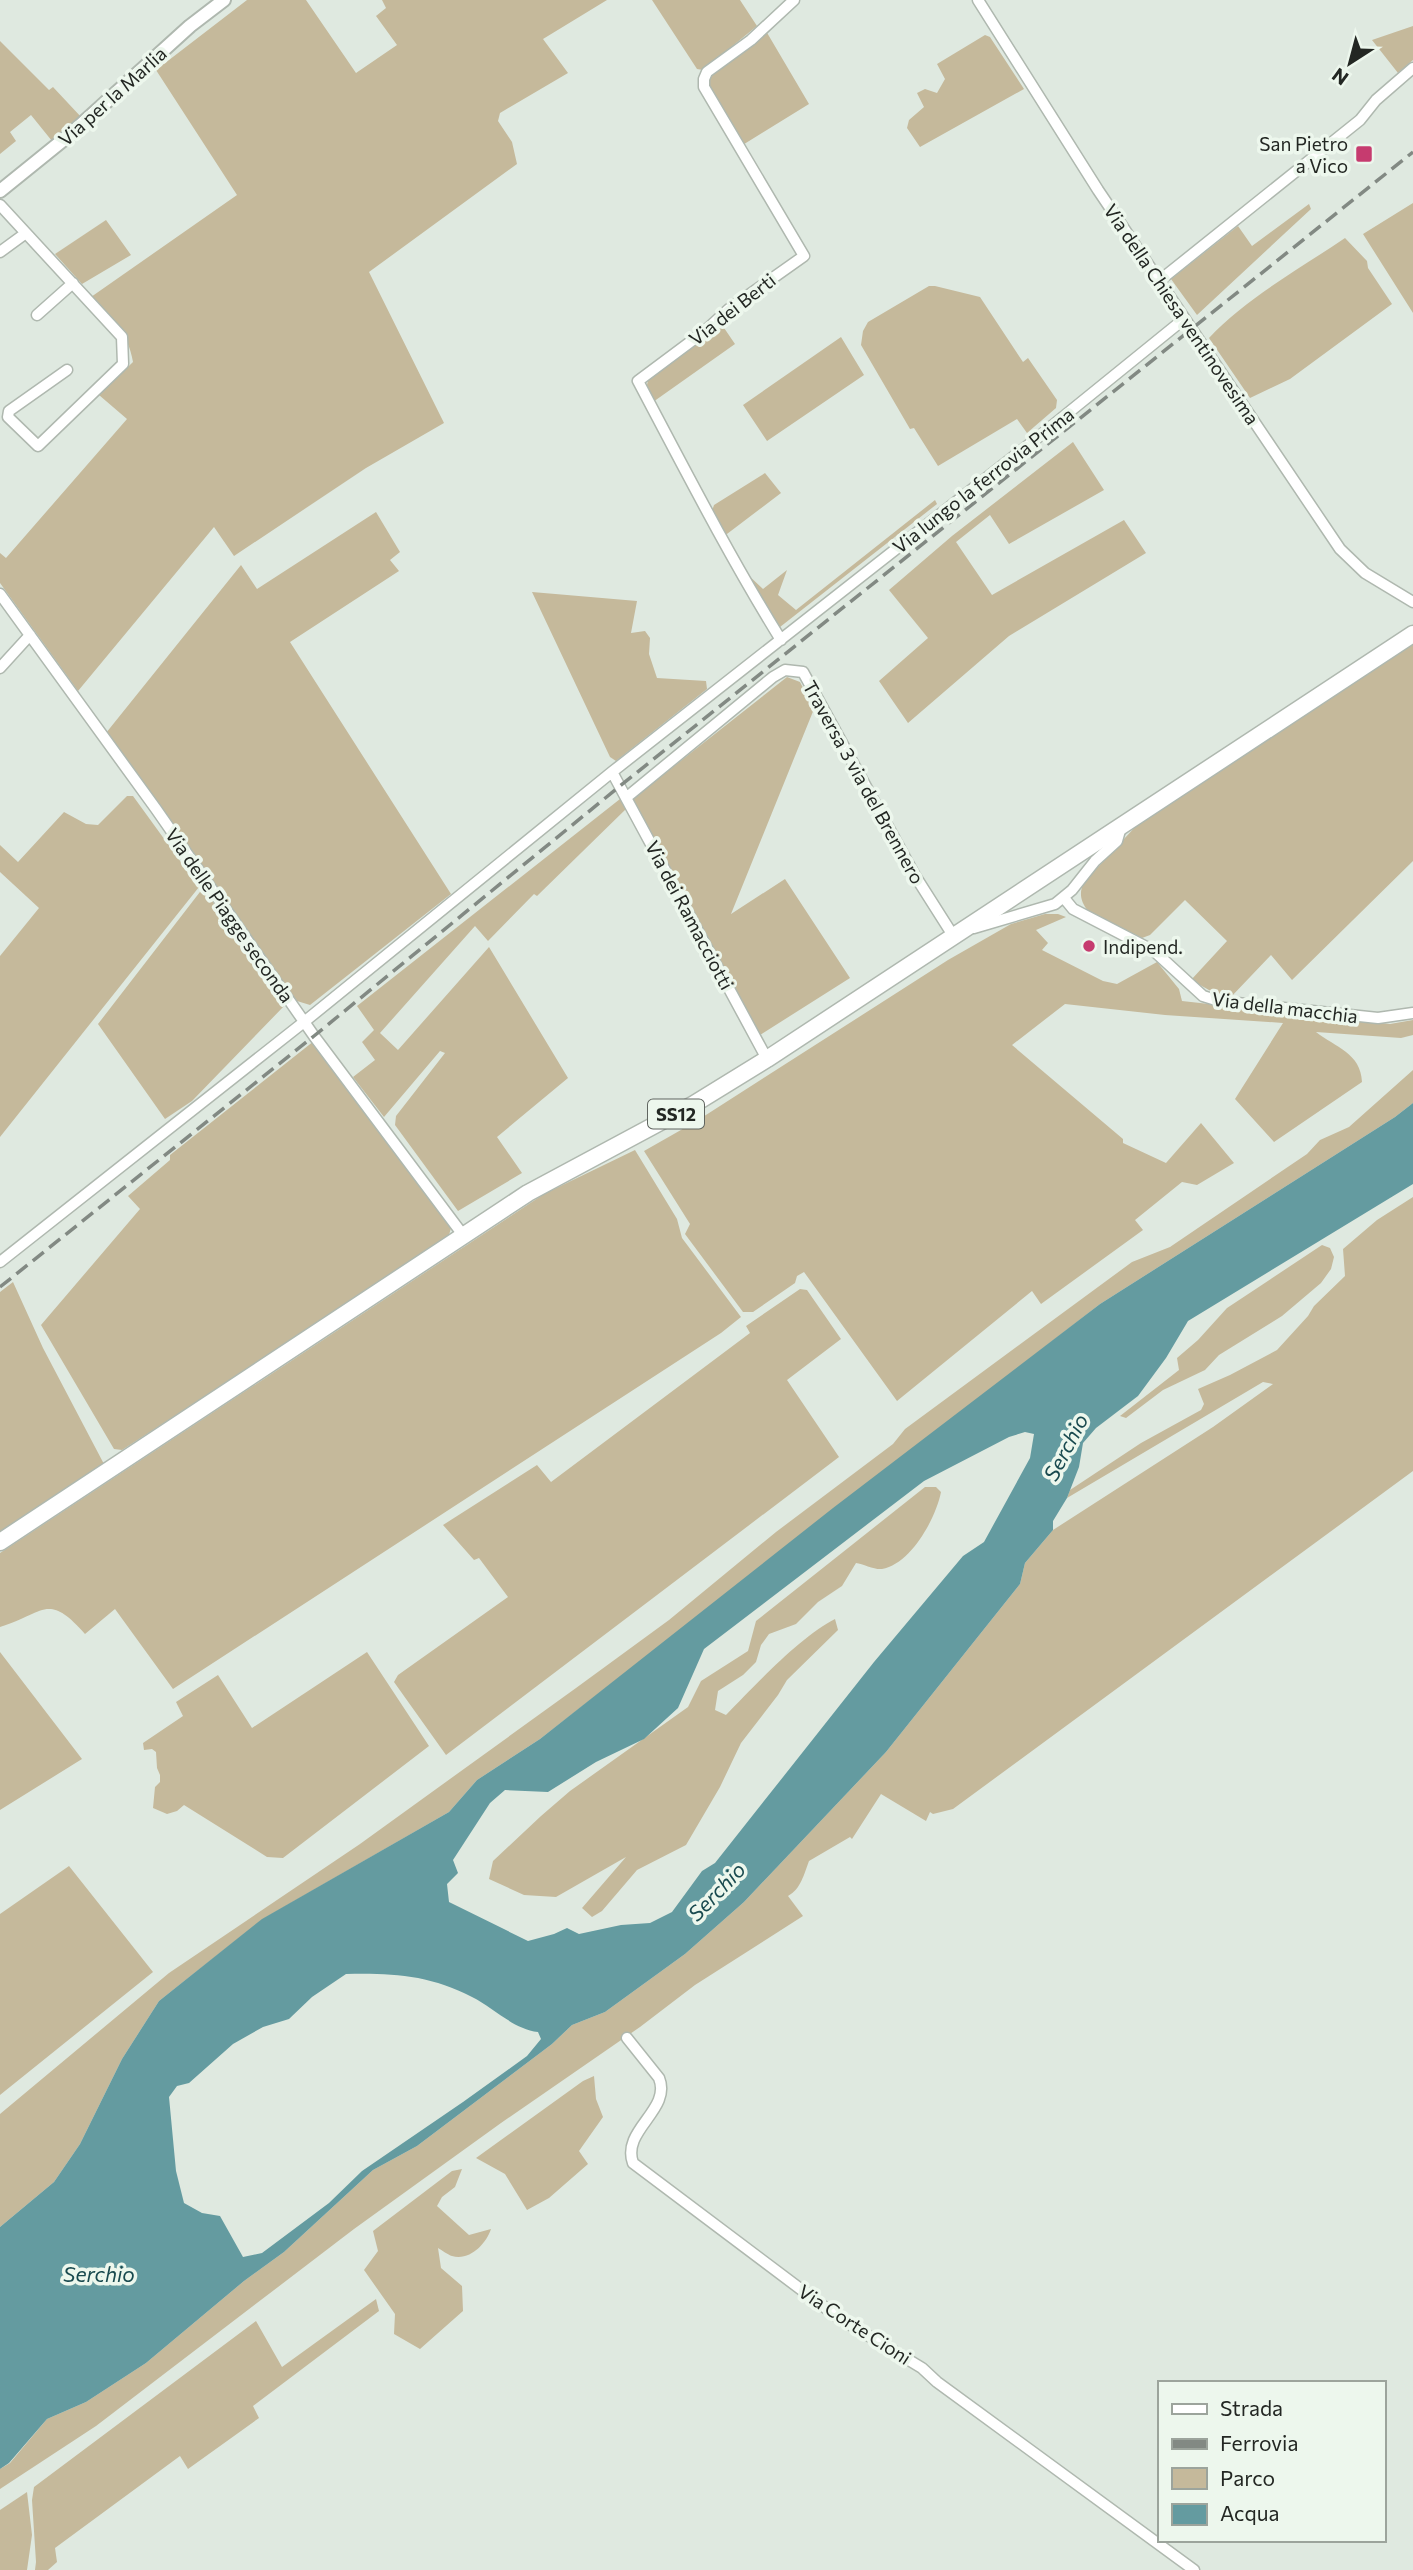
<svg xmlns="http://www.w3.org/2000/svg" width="1413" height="2570" font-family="Commissioner,sans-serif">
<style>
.green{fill:#c5b99b}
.water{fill:#649ba0;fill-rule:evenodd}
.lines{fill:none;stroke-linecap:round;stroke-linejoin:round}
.minor-casing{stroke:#afb8af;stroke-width:13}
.tertiary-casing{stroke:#afb8af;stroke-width:16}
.primary-casing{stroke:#afb8af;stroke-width:19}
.minor{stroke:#fff;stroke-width:10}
.tertiary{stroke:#fff;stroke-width:12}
.primary{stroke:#fff;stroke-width:16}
.rail{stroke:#828983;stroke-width:3.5;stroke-dasharray:14 7;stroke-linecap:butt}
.poi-dot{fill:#c63b6f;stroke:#edf7ed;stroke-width:2.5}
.labels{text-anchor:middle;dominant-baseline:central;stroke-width:7;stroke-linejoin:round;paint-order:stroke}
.shield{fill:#edf7ed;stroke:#606560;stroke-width:2}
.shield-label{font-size:18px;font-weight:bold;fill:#232723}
.street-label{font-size:19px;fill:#232723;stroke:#edf7ed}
.poi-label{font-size:19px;fill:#232723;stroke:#edf7ed;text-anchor:end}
.water-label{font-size:21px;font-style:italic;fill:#194a4f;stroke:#edf7ed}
</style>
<rect width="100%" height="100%" fill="#dfe9e0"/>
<path class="green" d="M247,0h59l50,73 41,-28 -21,-29 10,-8 -4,-8h225l-64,39 25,34 -68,40 -2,8 14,21 5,22 -148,108 75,151 -78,45 -132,88 -20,-29 -136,164 -78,-108v-30l6,5 121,-139 -28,-24 34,-33c-5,-30 -21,-44 -42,-65l146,-102 -81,-125z
M652,0h88l17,26 -54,44 -6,-1z
M1413,26v34l-15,13 -26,-33z
M766,31l43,73 -68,42 -31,-58v-13z
M985,35l5,2 34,52 -104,58 -13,-19 2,-8 15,-13 -7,-14 8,-4 12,4 8,-14 -8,-15z
M0,41l49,49 4,-3 29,31 -30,23 -21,-26 -21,17 6,9 -16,13z
M1413,203v110l-50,-79z
M1309,204l2,5 -114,106 -26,-36 67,-53 14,20z
M106,220l25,35 -49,29 -27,-30z
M1345,238l22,23 1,7 24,36 -102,75 -40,19 -41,-60c36,-39 92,-70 136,-100z
M929,286h6l45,11 43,65 5,-4 29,42 -1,8 -29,25 -10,-14 -79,47 -24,-38 -4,1 -49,-84 2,-14 5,-9z
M720,322l15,22 -82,58c-6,-10 -9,-16 -2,-27z
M841,337l23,38 -97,66 -24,-36z
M1073,442l31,48 -95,54 -19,-29 -34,27 36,53 132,-75 22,33 -137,83 -101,87 -29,-42 49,-43 -39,-48 63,-54z
M765,473l16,20 -58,44 -12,-23 3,-9z
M935,500l2,4 -157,123 -7,-7 -27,-47 17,16 24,-19 -9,25 18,15z
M376,512l24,40 -10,8 9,11 -109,71 161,252 -141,111 -13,-4 -191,-268 135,-168 16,24z
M532,592l105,9 -6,32 14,-2 5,7 -1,16 8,24 49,3 1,8 -91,72 -6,-4z
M1413,644v217l-121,119 -21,-25 -41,43 -12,-3 -27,-15 36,-39 -42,-41 -35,35 -8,3 -54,-27c-8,-11 -9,-18 -4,-29l53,-57z
M787,677l13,5 14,27 -83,205 54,-35 65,99 -90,57 -129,-235z
M127,796h6l66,91 -199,250v-181l39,-48 -39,-36v-27l18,17 46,-50 22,12 12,1z
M620,799l6,10 -89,87 -3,-2 -46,47 -13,-15 -95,107 18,17 91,-103 79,131 -71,59 25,36 -64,38 -63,-86 1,-9 49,-63 -5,-2 -56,66 -31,-40 22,-17 -13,-18 12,-12 -17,-24z
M203,888l83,116 -94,97 -27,18 -67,-95z
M1045,914h13l8,3 -30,13 12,13 -6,7 61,31 14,3 40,-22 22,27 3,12 208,23 23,-4v15l-12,3 -85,-6c19,15 45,21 46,50l-88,60 -39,-43 48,-76 -118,-8 -100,-11 -53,41 111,94v4l43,20 35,-40 33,40 -37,22 -15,-3 -47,38 8,10 -102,74 -9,-13 -135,110 -93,-129 -7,4 -2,7 -42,29h-10l-58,-78 5,-10 -46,-73 51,-29 253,-162 63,-36z
M314,1041l137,187 -2,7 -103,71 -224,144 -8,-1 -73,-124 99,-116 -12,-13 42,-36v-5z
M1413,1070v33l-18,14 -295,187 -560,435 -63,41 -28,32 -186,107 -104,82 -37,58 -42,85 -26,38 -54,45v-113l169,-141 191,-129 216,-156 93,-68 107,-88 117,-88 12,-15 227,-167 38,-15 137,-93 13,-14 29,-13z
M635,1150l42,69 5,19 59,79 -20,16 -548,356 -58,-80 -30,25c-38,-43 -41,-20 -85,-7v-74l544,-359z
M1413,1197v274l-460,338 -20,5 -3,-2 -4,9 -45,-27 -29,45 -2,-2 -41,24c-5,13 -8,28 -21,35l15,20 -108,69 -55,42 -139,96 -147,106 -258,197 -96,63v-20l10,-6 37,-44 39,-17 60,-39 98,-82 40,-29 89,-82 44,-24 135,-102 20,-19 33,-13 80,-58 59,-52 142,-150 134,-168 5,-21 28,-33 160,-103 60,-43 -10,-2 -196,116 3,-8 71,-47 60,-33 3,-6 -6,-15 32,-14 47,-25 31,-34 6,-10 31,-30 -2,-27 34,-29z
M1322,1245l8,3 4,9 -3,12 -10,14 -39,33 -63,39 -14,15 -42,20 -37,28 -6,-2 59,-46 -2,-12 21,-18 29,-32z
M13,1282l30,66 62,118 -105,68v-242z
M800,1289l7,1 34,49 -54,41 52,77 -393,298 -52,-73 4,-7 110,-78 -29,-39 -5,2 -31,-35 94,-60 14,17 199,-149 -4,-7z
M925,1487h11l5,5c-5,26 -30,72 -59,77 -7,1 -19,-5 -26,-6l-14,23 -24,16 -22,22 -27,10 -8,11 -5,17 -13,13 -25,16 -3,19 11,5c28,-29 75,-79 109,-96l3,11 -51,50 -9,15 -37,48 -21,44 -34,58 -49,25 -35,41 -10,6 -10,-9 44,-51 -70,40 -32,-2 -35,-16 4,-18 48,-45 29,-25 118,-84 13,-26 47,-30 8,-30z
M0,1652l82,107 -82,51z
M367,1652l62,94 -146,112 -16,-1 -83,-52 -7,6 -10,3 -14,-6 2,-21 5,-5v-7l-3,-7 -1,-16 -4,-3 -8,1 -1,-7 40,-27 -7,-14 42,-27 34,53z
M69,1866l84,106 -153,123v-181z
M594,2076l2,23 7,18 -24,34 9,13 -39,34 -22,12 -22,-36 -29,-16 107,-77z
M462,2169l-7,18 -13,10 -5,9 32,29 22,-6c-5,15 -21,32 -39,27 -4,-1 -10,-6 -14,-8l3,20 21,18 1,25 -43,38 -26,-15 1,-20 -31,-44 14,-19 -5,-20 79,-60z
M376,2299l3,12 -126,95 6,12 -71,51 -8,-13 -125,92 2,14 -9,8h-13l1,-8 -4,-62 2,-13 222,-166 26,46z
M27,2492l5,43 -5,35h-27v-60z"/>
<path class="water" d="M1413,1103v81l-225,137 -22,37 -28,38 -42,32 -13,15 -4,24 -12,31 -14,23v9l-28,33 -5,21 -134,168 -142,150 -59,52 -80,58 -33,13 -20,19 -135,102 -44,24 -89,82 -40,29 -98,82 -60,39 -39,17 -38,44 -9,6v-242l54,-45 26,-38 42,-85 37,-58 103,-82 187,-107 28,-32 63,-41 293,-231 267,-204 295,-187zM1025,1432l9,2 -4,24 -46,84 -21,14 -89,106 -159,201 -13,8 -30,41 -22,11 -29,2 -42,9 -12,-6 -13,6 -26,7 -79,-39 -2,-18 11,-11 -5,-13 37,-57 15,-13 43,2 48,-30 48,-23 34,-31 26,-59 220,-168 85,-44zM346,1974c46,-1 84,1 126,23 22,11 41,32 66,35l3,7 -14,17 -64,46 -101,69 -33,32 -67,50 -19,4 -23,-41 -18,-3 -18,-10 -8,-32 -7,-74 8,-11 12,-3 44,-39 30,-17 26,-8 23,-22z"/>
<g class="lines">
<defs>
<path id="minor" d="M978,0l120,190 242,359 25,24 48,29
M0,205l122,132 1,27 -85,82 -30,-29 1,-6 58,-41
M0,252l26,-19
M1159,281l201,-161 16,-20 37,-32
M37,315l36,-32
M0,594l156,215 158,227 149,199
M781,640c-52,-84 -97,-172 -143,-259l67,-50 24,-22 75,-53 -100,-169v-8l3,-7 44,-32 43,-40
M0,668l30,-33
M612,772l155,287
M627,797l146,-120 12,-7 18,2 111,202 40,63
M1064,898l9,11 81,42 49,45 16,5 159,17 35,-5
M974,928l81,-24 17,-14 23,-29 22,-20 4,-14
M0,1262l304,-240 308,-250 414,-325 158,-128
M627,2038l32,40c13,32 -38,52 -26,85l206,155 83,50 15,14 257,188"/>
<path id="tertiary" d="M0,191l73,-59 117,-106 34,-26"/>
<path id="primary" d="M0,1542l528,-349 166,-89 73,-45 646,-425"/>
</defs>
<use href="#minor" class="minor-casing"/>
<use href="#tertiary" class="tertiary-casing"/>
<use href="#primary" class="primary-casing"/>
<use href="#minor" class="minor"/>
<use href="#tertiary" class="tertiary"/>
<use href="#primary" class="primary"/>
<path class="rail" d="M0,1287l314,-251 306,-250 793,-634"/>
</g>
<g class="poi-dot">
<rect x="1355" y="145" width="18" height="18" rx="3.5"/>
<circle cx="1089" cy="946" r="7"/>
</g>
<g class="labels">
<rect class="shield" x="648" y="1099.5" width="56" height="29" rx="5"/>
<g class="shield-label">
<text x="676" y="1114">SS12</text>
</g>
<g class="street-label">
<text transform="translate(112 96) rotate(-42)">Via per la Marlia</text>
<text transform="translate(732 309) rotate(-38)">Via dei Berti</text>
<text transform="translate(1182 314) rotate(56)">Via della Chiesa ventinovesima</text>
<text transform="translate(983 480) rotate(-38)">Via lungo la ferrovia Prima</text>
<text transform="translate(864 782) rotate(61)">Traversa 3 via del Brennero</text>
<text transform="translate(230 915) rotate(55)">Via delle Piagge seconda</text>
<text transform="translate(690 915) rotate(62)">Via dei Ramacciotti</text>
<text transform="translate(1285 1007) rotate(7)">Via della macchia</text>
<text transform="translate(855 2324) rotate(33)">Via Corte Cioni</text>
</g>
<g class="poi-label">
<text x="1348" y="143">San Pietro<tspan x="1348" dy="22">a Vico</tspan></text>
<text x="1103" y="946" text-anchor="start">Indipend.</text>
</g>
<g class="water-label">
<text transform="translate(1065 1447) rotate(-63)">Serchio</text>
<text transform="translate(716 1891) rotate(-46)">Serchio</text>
<text x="99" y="2273">Serchio</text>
</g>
</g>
<rect x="1158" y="2381" width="228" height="161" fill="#edf7ed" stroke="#9ca49c" stroke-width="2"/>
<rect x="1172" y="2404" width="35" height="10" fill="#ffffff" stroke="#9ca49c" stroke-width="2"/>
<text x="1220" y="2416" font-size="21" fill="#232723">Strada</text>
<rect x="1172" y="2439" width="35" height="10" fill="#828983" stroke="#9ca49c" stroke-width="2"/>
<text x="1220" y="2451" font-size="21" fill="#232723">Ferrovia</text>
<rect x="1172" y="2468" width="35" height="21" fill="#c5b99b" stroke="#9ca49c" stroke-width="2"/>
<text x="1220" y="2486" font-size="21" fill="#232723">Parco</text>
<rect x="1172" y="2504" width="35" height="21" fill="#649ba0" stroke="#9ca49c" stroke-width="2"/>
<text x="1220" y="2521" font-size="21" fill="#232723">Acqua</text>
<g transform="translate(1350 63) rotate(216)" stroke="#edf7ed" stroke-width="5" paint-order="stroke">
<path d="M0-5L12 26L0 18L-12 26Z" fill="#232723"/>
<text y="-10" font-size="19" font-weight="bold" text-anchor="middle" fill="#232723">N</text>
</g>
</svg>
